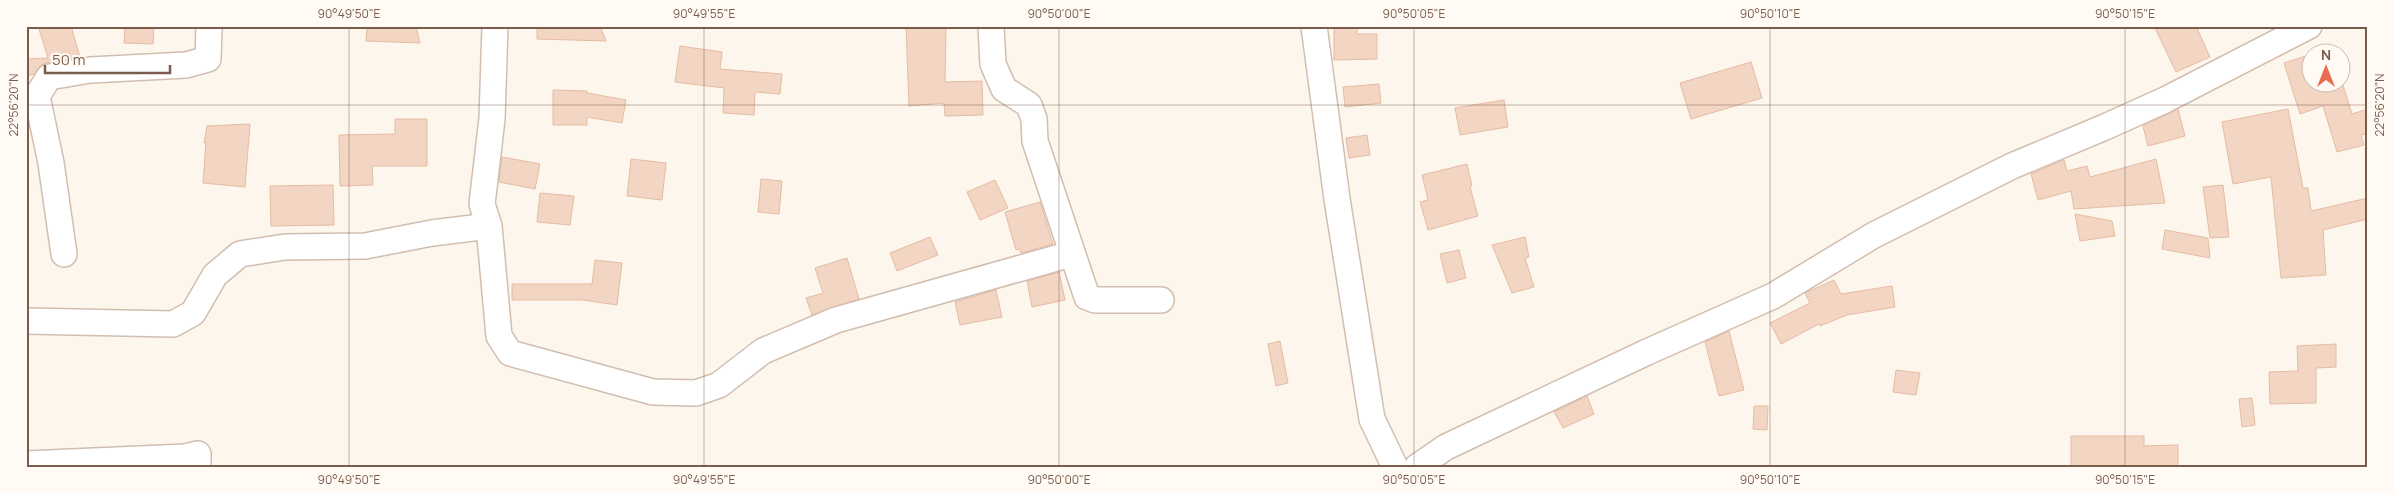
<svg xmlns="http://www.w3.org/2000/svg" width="2394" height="493" font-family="Manrope,sans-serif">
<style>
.building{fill:#f3d5c3;stroke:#e6bba3}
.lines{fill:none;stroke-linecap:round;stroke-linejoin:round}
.minor-casing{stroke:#d1beb0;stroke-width:28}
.minor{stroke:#fff;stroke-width:25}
.ticks{fill:none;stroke:#7a5c4d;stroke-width:1;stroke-opacity:0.45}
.neatline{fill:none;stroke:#7a5c4d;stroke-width:2}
.ticks-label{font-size:12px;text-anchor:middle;fill:#7a5c4d}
</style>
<rect width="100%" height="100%" fill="#fdf6ec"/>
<path class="building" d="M38,26h33l9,31 -34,6 -5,2 -7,9 -8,2v-17l22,-1z
M125,26h29l-1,18 -29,-1z
M367,26h49l4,17 -54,-2z
M537,26h63l6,15 -69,-2z
M906,26h40l-1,56 37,-1 1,34 -38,1 -1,-13 -35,3z
M1334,26h23v8h20v25l-43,1z
M2154,26h42l14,31 -34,15z
M680,46l42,6 -2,17 62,5 -2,20 -25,-2 -1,23 -31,-2 1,-25 -49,-6z
M2312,54v28h30l10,32 16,-5v25l-7,1 3,10 -27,7 -14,-46 -23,8 -16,-51z
M1751,62l11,36 -71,21 -11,-36z
M1379,84l2,19 -36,4 -2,-20z
M553,90l34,1v2l39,7 -4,23 -35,-6v8h-34z
M1504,100l4,27 -48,8 -5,-27z
M2178,109l7,27 -37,10 -5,-20z
M2288,109l15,79h5l3,23 57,-13v21l-45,11 3,45 -45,3 -10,-101 -38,7 -11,-62z
M395,119h32v47h-55l1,19 -33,1 -1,-51 56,-1z
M250,124l-5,63 -42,-4 3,-41 -2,1 3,-17z
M1367,135l3,20 -21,3 -3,-20z
M502,157l38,7 -5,25 -36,-7z
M631,159l35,4 -4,37 -35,-4z
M2156,159l9,44 -91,6 -3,-18 -33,9 -7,-26 33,-14 3,11 20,-5 3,11z
M1467,164l5,22 -2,1 8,29 -50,14 -8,-28 8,-2 -6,-25z
M761,179l21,2 -3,33 -21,-2z
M995,180l13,28 -28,12 -13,-28z
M333,185l1,40 -63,1 -1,-40z
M2223,185l6,52 -19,1 -7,-51z
M540,193l34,3 -4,29 -33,-3z
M1040,202l13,42 -32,9 -1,-4 -4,1 -11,-38z
M2075,214l37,7 3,15 -35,5z
M2165,230l43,8 2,20 -48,-9z
M930,237l8,18 -41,16 -7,-18z
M1525,237l4,20 -4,1 9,29 -22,6 -20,-48z
M1459,250l7,28 -19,5 -7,-29z
M847,258l12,41 -47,16 -6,-17 17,-5 -8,-25z
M595,260l27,3 -5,42 -34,-5h-71v-16h80z
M1059,272l6,28 -33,7 -5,-26z
M1834,280l7,14 51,-8 3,21 -48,8 -27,11 -1,-2 -38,20 -11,-21 40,-20 -5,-10z
M996,290l6,27 -42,8 -5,-23z
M1729,331l15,59 -25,6 -14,-54z
M1280,341l8,42 -12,3 -8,-42z
M2336,344v23l-20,1v35l-46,1 -1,-32 29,-1 -1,-25z
M1896,370l24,3 -4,22 -23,-3z
M1587,396l7,18 -31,14 -9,-16z
M2252,398l3,27 -13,2 -3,-28z
M1754,406h14l-1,24 -14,-1z
M2071,436h73v10l34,-1v22h-107z"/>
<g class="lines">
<defs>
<path id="minor" d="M991,26l2,38 11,25 25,16 5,14 1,22 52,156 8,3h66
M1314,26l23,173 35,220 23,48
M489,226l10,110 11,17 143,39 43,1 23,-8 44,-34 73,-31 235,-66
M64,254l-13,-91 -14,-67 12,-19 41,-7 96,-5 22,-6 1,-33
M26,321l147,3 20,-11 22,-38 25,-21 45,-7 80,-1 67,-13 57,-7 -7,-22 10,-85 3,-93
M26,464l159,-7 13,-3v13
M1417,467l29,-20 199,-94 128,-57 101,-61 138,-69 93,-39 60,-27 144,-74"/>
</defs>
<use href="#minor" class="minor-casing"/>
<use href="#minor" class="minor"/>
</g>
<path class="ticks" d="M349,26v441M704,26v441M1059,26v441M1414,26v441M1770,26v441M2125,26v441M26,105h2342"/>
<rect width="2394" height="493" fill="none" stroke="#fffaf3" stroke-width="55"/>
<g transform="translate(2326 68)"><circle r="24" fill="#fffaf3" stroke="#cabbb1"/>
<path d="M0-4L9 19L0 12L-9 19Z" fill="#e76f51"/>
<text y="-8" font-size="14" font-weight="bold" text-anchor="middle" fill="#7a5c4d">N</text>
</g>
<path d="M45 65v8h125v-8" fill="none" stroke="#7a5c4d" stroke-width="2.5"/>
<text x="52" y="65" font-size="15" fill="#7a5c4d" stroke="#fffaf3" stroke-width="4" paint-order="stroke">50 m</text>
<rect x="28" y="28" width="2338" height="438" class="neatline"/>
<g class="ticks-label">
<text x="349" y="18">90°49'50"E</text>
<text x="704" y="18">90°49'55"E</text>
<text x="1059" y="18">90°50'00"E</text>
<text x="1414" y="18">90°50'05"E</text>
<text x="1770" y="18">90°50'10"E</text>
<text x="2125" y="18">90°50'15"E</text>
<text transform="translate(14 105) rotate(-90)" y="4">22°56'20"N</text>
<text transform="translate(2380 105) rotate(-90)" y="4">22°56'20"N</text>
<text x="349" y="484">90°49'50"E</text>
<text x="704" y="484">90°49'55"E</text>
<text x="1059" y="484">90°50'00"E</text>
<text x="1414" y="484">90°50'05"E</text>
<text x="1770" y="484">90°50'10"E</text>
<text x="2125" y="484">90°50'15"E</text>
</g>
</svg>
